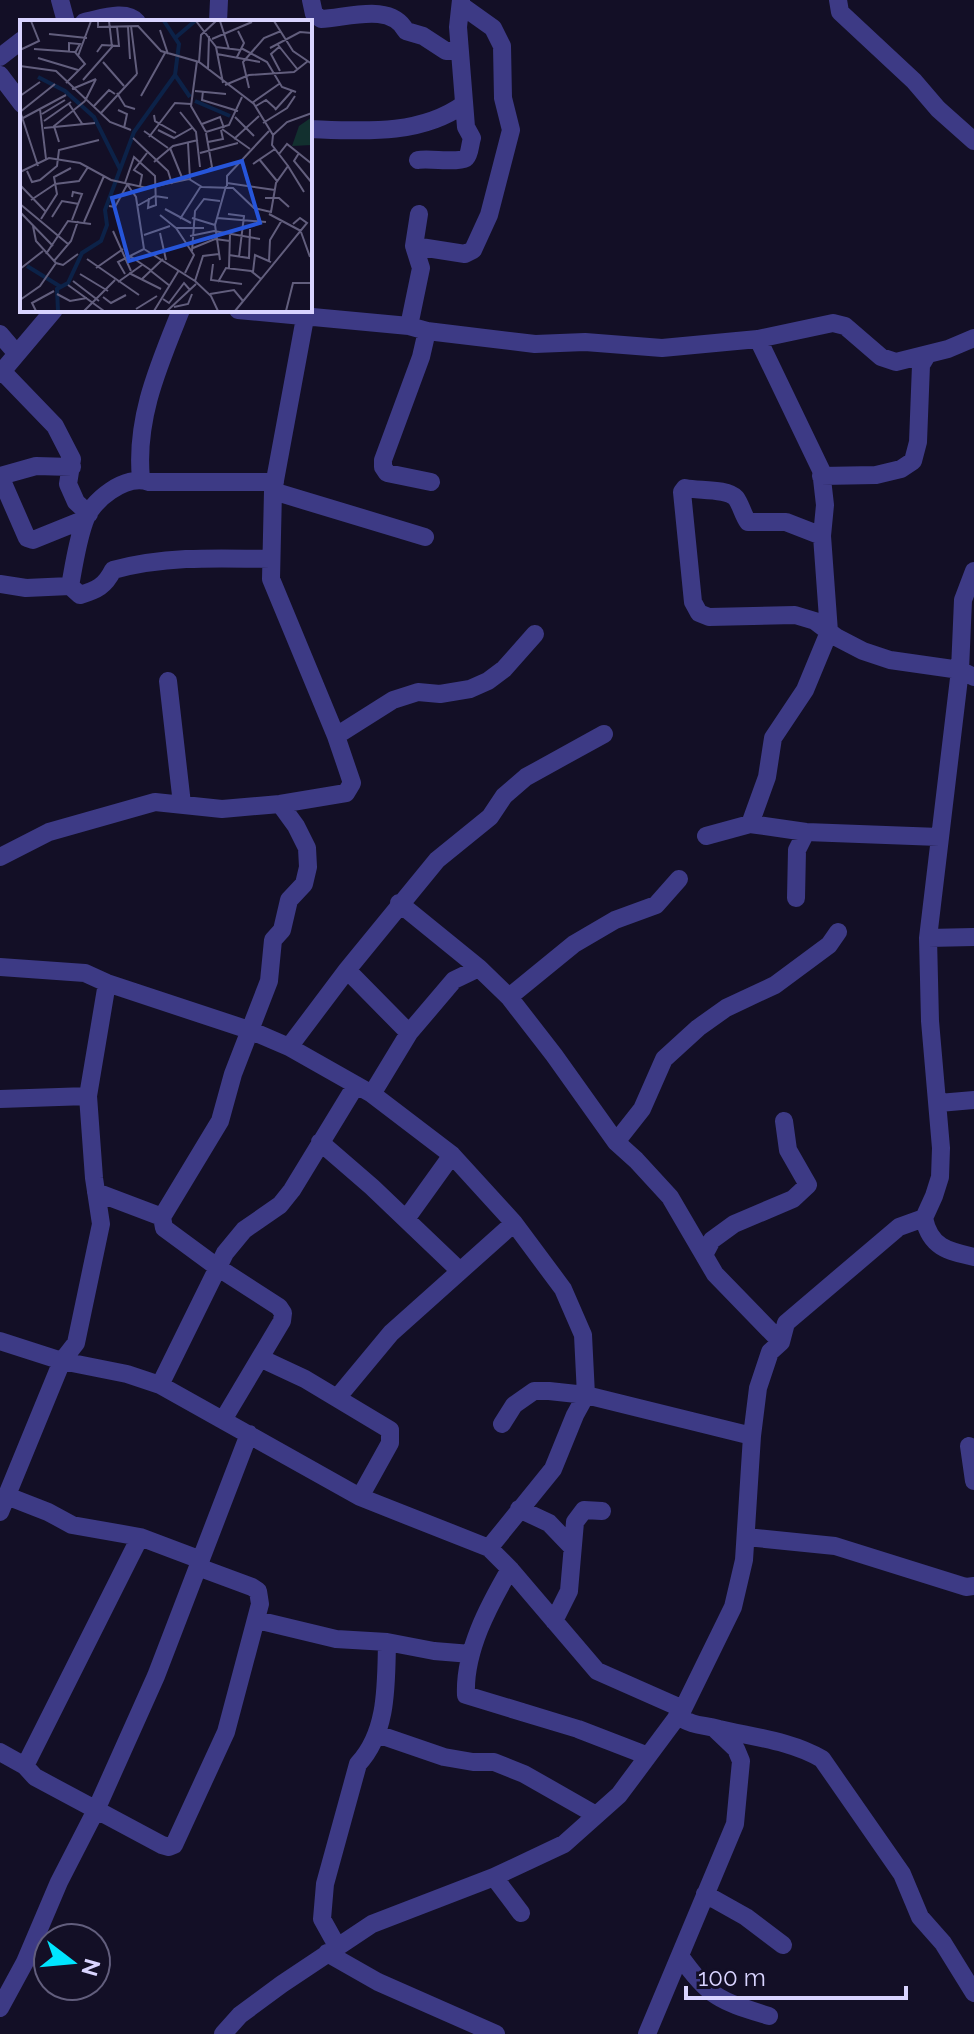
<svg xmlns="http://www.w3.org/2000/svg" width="974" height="2034" font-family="Raleway,sans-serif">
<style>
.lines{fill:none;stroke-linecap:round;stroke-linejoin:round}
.minor{stroke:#3d3a85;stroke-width:18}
.inset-river{fill:none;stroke:#0c2248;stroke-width:4}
.inset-road{fill:none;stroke:#625e7d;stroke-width:2}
.view{fill:#2655da;fill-opacity:0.15;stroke:#2655da;stroke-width:4}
.inset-edge{fill:none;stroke:#d9d4ff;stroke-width:4}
</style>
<rect width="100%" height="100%" fill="#130f26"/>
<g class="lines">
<path class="minor" d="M60,0l6,22
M311,0l3,14 7,5c26,-1 70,-17 85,12l17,5 23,15 13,-1
M838,0l2,12 74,69 24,28 36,32
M84,22c16,-3 42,-13 53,0
M218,22l1,-22
M0,57l22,-17
M0,75l22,29
M310,129c52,2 110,7 154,-25
M418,160c10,-2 44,3 48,-2 4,-4 4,-14 6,-20l-6,-11 -8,-100 3,-27
M414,246l51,8 8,-4 16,-35 22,-85 -8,-32 -1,-52 -9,-18 -31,-22
M238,310l171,16 18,5 108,13 50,-2 77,6 96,-9 75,-16 12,3 36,31 15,5 52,-13 26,-11
M409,326l12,-58 -7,-22 5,-32
M427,331l-6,26 -38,103v7l4,6 44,9
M0,334l17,20
M2,371l53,55 17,33 -4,25 8,18 13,12
M0,374l54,-64
M0,476l27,62 6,2 52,-21
M0,476l36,-10 36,1
M821,476l55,-1 25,-6 12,-8 5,-19 3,-77 6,-10
M141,479c-6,-61 18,-114 40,-169
M273,491l152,46
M822,536l-36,-14h-38c-5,-7 -7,-17 -12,-24 -9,-10 -37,-7 -51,-10l-3,4 11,110 6,11 10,4 86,-2 20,6 21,16 27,14 27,9 70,10 14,7
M0,584l26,4 44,-2 10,9c17,-5 25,-9 33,-25 52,-14 103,-12 157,-11
M70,586c4,-21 7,-43 14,-63 7,-23 42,-49 65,-41h126
M168,681l14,123
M336,736l57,-36 25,-8 22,2 30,-5 18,-8 16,-12 31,-35
M750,824l17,-47 6,-39 32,-48 24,-58 -7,-96 3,-31 -4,-35 -63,-131
M706,836l44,-12 56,8 133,5
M0,857l49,-25 106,-30 67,7 58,-5 66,-11 6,-10 -16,-47 -65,-157 2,-88 32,-173
M796,898l1,-48 9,-18
M399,903l80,65 30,29 45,58 62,87 20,18 34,37 45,77 66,68
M928,938l46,-1
M0,967l85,6 22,10 145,48 37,16 83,47 80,61 62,68 49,66 20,46 3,60 -11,20 -22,54 -64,79
M347,970l62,63
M509,997l65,-53 41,-24 41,-15 23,-26
M289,1047l58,-77 90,-110 53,-43 14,-21 22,-19 78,-43
M372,1094l37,-61 45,-53 25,-12
M0,1099l88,-3
M939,1103l35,-3
M320,1142l52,45 88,84
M616,1142l26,-33 22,-50 34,-31 28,-20 49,-23 54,-40 9,-13
M96,1192l66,25
M924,1218c6,29 23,33 50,39
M406,1219l46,-64
M704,1255l8,-15 22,-16 59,-25 15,-14 -20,-35 -4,-29
M0,1341l62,20 65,13 33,11 200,112 129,51 21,21 87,102 86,38
M260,1358l45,21 85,51v13l-30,54
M160,1385l65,-132 19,-23 36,-25 12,-15 64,-105
M337,1398l54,-65 123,-110
M223,1420l59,-99 1,-8 -4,-6 -62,-40 -53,-39 -2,-11 58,-96 13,-47 36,-93 4,-41 9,-10 7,-30 15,-16 4,-17 -1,-19 -11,-22 -16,-22
M502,1424l12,-19 20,-14h15l37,4 166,41
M969,1446l5,35
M7,1496l41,16 24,13 68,12 61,23
M519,1509l30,14 23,24
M0,1512l62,-151 14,-18 25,-119 -7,-46 -6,-82 19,-113
M746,1537l89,9 131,41 8,-1
M510,1569c-21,36 -46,82 -44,126l112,34 70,27
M257,1620l79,19 51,3 47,9 37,3
M554,1621l15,-30 6,-69 9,-12 18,1
M677,1716c19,11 23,8 42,13 34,8 73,12 103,30l80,115 18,43 23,26 31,50
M377,1734l67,23 29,5h21l30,12 72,41
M0,1752l25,14 10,11 127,68 7,2 5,-2 52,-113 34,-128 -2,-13 -6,-4 -54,-20
M25,1766l115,-229
M494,1877l27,36
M705,1894l41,23 37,28
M337,1946l-15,-27 3,-35 33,-120c30,-32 28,-80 29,-122
M327,1953l51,29 118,52
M680,1956c30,43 41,45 89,60
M0,2008l25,-46 34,-80 37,-72 60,-134 93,-242
M223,2034l17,-19 42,-31 90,-60 122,-47 70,-33 55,-49 64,-86 50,-102 11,-47 8,-124 6,-48 12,-36 11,-10 5,-19 113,-96 25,-9 10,-22 6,-19 1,-29 -11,-127 -2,-83 32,-268 3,-70 11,-29
M647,2034l88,-210 6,-63 -5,-12 -21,-20"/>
</g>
<g transform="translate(20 20)">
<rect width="292" height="292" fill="#130f26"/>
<path d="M292,97v28l-20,1 7,-20z" fill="#12302f"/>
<path class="inset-river" d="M155,18l20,-17M155,55l15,22M18,57l27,14 29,26 26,52M175,81l35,15M7,246l34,21M38,291l-1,-22 11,-6 14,-30 19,-12 6,-16 -2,-15 29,-78 41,-57 4,-31 -15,-23"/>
<path class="inset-road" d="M176,1l20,26 7,36M200,1l9,28M254,1l19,30 19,13M111,6l6,48M108,7l2,32M140,10l8,24M29,14l38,4M192,19l40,-17M258,25l20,25M196,27l24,3M259,27l-8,7 9,17M221,28l26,14 15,25 14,5M250,28l30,-16 12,1M14,29l41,3 10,12 -19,19M0,30l19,-9 -8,-20M49,31v-8l11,1 -5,9M77,32l5,-7 17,1 -2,-19M197,34l43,8M58,36l13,-35M217,37l7,-14 -6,-12M18,38l40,12M177,41l-6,45 15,26M83,42l21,24M179,42l2,-27 15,-14M0,46l36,5 54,51 21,8M188,49l1,-33M63,60l29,-33 -3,-26M205,65l24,-10 45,-3 14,-11M229,68l-6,-26 21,-24 17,-7M52,69l24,-10M175,71l31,3M183,71l-1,9 36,11M97,73l8,13 10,3M0,76l20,-14M121,76l24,-43M65,81l11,-22M232,83l27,-19M49,84l14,21M236,86l10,-6 10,9M73,87l16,-17 6,4M20,89l6,50M98,90l9,4 -3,14M255,90l17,-19M0,91l18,55M0,92l35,-28M160,92l16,20 4,35M81,93l36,-39M22,94l23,-14M134,95l1,6 21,12M215,97l19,19M3,98l43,-23M24,101l27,-19M243,103l24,-15 8,-12M182,104l18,-7 4,11M24,108l51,-5M202,109l28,20M138,110l16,8 18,-10M124,111l24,17M186,112l23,-7 13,-28M253,115l14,-13 25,-9M129,117l26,-34 16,1M113,118l35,33 4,13M214,119l25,-23M39,122l-5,-16 31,-25M188,122l15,-3 -2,-9M168,123l2,36M150,128l13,32M180,133l38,-10M279,133l-5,8 18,22M259,134l8,-10 25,20M239,139l18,22M134,142l19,-16 25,-6M233,144l22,-15M268,146l16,26M7,151l5,11 8,-2 17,-14 2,-16 40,-10M0,152l29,-14 31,5 31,17 36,8 42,-9 13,8 31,1 21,20 17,4 5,-29 12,-17 -16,-21 1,-10 -19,-31 -55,-42 -38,-11 -23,-25 -40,1v-6M184,152l8,-5 -6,-34M105,163l9,-26 21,19 1,29 -8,3 1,-10M207,163l48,7M35,164l24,-3 9,-14M107,164l9,13 8,52M0,165l26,27M120,166l2,-11 -8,-5 13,-17M207,166v-10l42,-45M52,177l1,-5 9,2 -10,26M245,178h14l10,9M11,180l24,-16M0,184l48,40M89,186l6,1 12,-22M117,186l18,-10 13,2M145,189l26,14M0,192l33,34M208,194l16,2 -5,41M249,194l32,17M140,195l16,13h28M32,197l10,-16 17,3M172,198l23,7M197,198l49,4M21,199l16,-25 -3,-17 17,-9M160,199l21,-33M64,202l20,-46M13,206l3,15 20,22 7,2 15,-11M156,208l18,27 -9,18M93,211l18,40M281,212l9,25M140,213l6,27M124,215l26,-9M170,216l24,-5 46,8M173,228l22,-9 15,2M124,229l51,32 16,15 7,15M172,231l3,-40 9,-12 16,2M26,234l22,-33 23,3M209,235l20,3 1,-29M110,236l22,15M67,239l52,36M200,240l-5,-35 11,-39M34,241l17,-20 7,-20M249,241l1,-21 12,-20M193,244l-2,16 31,4M76,248l27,-19M209,248l1,-34M0,249l23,-18M131,251l19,15M233,252l2,-17 16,7M109,253l32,16M60,254l28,17M105,254l-7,-12 26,-13M122,259l21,-20M53,261l26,20M175,261l8,-25 16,-2M98,262l24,-17M198,262l8,-14 25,3 10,8M48,265l36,26M37,274l13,7 17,-3M190,274l24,-4 9,11M83,277l8,6 15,-8M143,279l6,4 15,-20 6,7M0,280l20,-14 16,-23M154,287l14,-3 4,-10M116,289l21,-13M16,291l-4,-8 22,-12M64,291l31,-31M134,291l25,-41M147,291l29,-27M215,291l72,-88 -7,-5 -7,6M266,291l7,-28h19"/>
<path class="view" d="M222,141l18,62 -131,38 -17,-63z"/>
<rect width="292" height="292" class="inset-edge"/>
</g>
<g transform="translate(72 1962) rotate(106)"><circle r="38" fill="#130f26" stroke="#625e7d" stroke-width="2"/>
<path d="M0-6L14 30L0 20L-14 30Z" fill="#00e5ff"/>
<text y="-12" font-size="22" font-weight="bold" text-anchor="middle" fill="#d9d4ff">N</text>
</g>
<path d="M686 1986v12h220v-12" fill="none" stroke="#d9d4ff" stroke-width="4"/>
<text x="698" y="1986" font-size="24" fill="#d9d4ff" stroke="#130f26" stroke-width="6" paint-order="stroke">100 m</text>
</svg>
